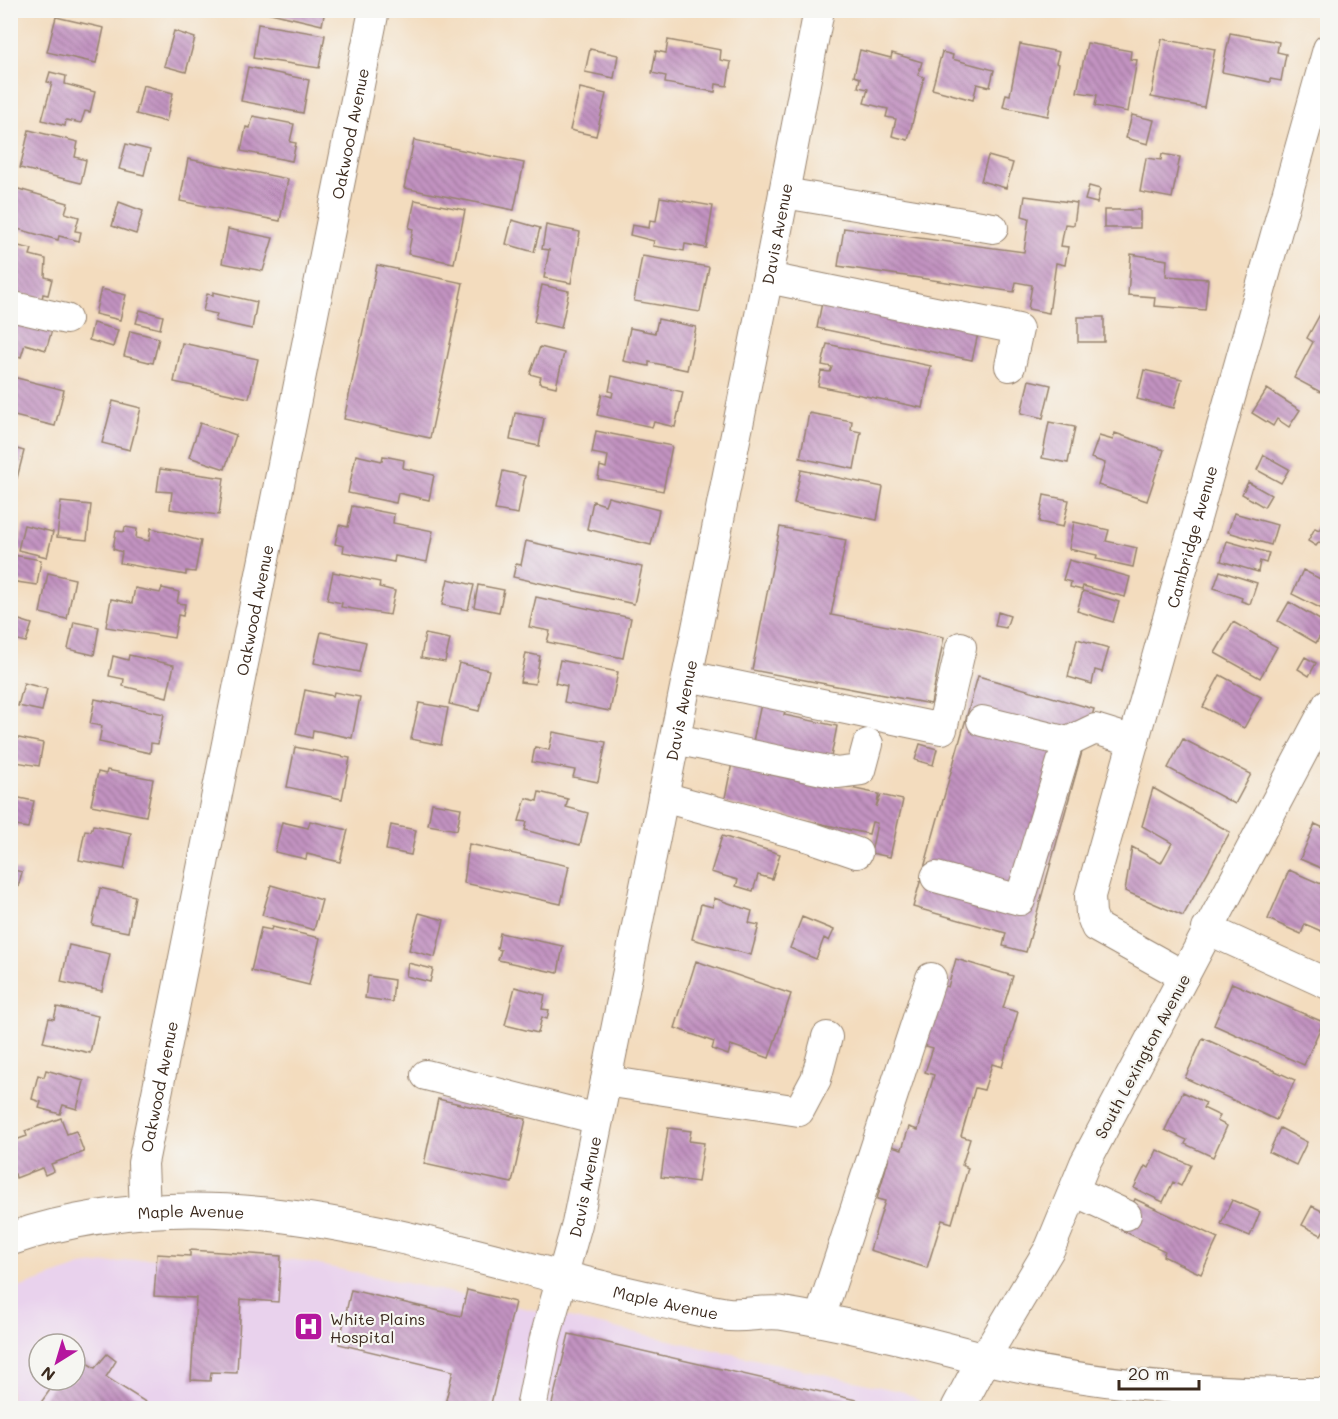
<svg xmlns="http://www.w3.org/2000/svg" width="1338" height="1419" font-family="Mali,sans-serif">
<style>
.built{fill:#e9d2ed;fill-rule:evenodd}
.building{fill:url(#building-back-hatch)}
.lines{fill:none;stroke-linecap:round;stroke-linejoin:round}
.minor-casing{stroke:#97836e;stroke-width:32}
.major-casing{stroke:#97836e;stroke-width:35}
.minor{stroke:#fff;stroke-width:30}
.major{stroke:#fff;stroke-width:33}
.labels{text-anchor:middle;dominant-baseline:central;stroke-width:4.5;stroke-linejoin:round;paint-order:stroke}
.street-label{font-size:16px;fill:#3b2a1e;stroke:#f6f6f2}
.poi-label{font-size:16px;fill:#3b2a1e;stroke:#f6f6f2;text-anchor:start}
</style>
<defs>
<pattern id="building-back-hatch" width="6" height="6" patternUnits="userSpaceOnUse" patternTransform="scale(1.5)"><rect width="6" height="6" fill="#c293c1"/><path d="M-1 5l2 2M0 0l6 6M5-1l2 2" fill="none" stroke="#9f789c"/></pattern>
</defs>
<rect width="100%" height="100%" fill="#f6f6f2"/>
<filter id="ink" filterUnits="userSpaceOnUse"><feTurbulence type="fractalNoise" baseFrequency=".0167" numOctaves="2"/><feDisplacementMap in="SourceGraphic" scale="12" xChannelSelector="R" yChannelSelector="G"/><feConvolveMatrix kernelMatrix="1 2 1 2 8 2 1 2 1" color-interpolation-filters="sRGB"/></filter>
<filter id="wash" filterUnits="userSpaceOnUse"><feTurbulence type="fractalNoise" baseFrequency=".008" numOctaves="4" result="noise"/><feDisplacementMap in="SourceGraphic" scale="24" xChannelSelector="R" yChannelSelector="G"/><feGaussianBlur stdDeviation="1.35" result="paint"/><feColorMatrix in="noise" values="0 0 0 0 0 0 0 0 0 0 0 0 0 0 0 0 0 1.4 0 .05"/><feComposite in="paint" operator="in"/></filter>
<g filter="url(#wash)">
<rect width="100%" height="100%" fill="#f3dcbe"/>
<path class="built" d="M199,1253l97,7 233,49 375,83 16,9 4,7h-913l-1,-117 71,-25zM39,1344h36v36h-36z"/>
<g id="blocks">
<path class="building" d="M258,10h67l-3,15z
M56,17l48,11 -8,35 -49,-11z
M258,24l67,11 -6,33 -66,-10z
M174,31l21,7 -9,34 -22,-6z
M1230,33l49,9 -2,10 9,2 -5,27 -11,-2v3l-48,-10z
M1162,39l53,10 -11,58 -53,-10z
M668,40l53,10 -1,10 11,2 -4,24 -11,-2 -1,8 -50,-9 1,-7 -14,-3 4,-22 10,2z
M1087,43l44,8 -1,8 7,1 -9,52 -33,-6 2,-11 -20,-3z
M1020,44l39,8 -3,11 3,1 -11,52 -45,-9 3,-13 4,1z
M590,49l28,6 -4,23 -29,-6z
M860,50l31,8 1,-5 30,9 -4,13 6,2 -16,63 -16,-4 4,-17 -10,-2 2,-8 -24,-6 4,-14 -10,-2 2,-9 -6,-2z
M942,52l11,3 -1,4 42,11 -4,17 -13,-3 -4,16 -41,-11z
M248,67l61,13 -6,33 -62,-12z
M50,72l16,4 -1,8 30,8 -5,20 -5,-1 -4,12 -15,-3 -1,6 -23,-6 10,-37 -5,-1z
M143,85l30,8 -7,29 -30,-8z
M580,88l26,6 -10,42 -26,-6z
M1132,115l22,5 -6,24 -22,-6z
M253,116l41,8 -4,18 6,1 -4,18 -51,-10 5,-24 4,1z
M29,130l49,12 -3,15 11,3 -5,23 -61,-15z
M414,140l110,23 -10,47 -110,-22z
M126,144l24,6 -6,25 -25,-6z
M1162,154l18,3 -8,41 -32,-6 6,-34 15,2z
M988,156l25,7 -7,25 -25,-7z
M188,159l100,20 -8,42 -100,-20z
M1089,186l11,3 -3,14 -12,-3z
M15,188l53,15 -3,10 14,4 -4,14 6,1 -2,9 -20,-5 -1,4 -48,-13v-23z
M1025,196l52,7 -3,22 -9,-1 -4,22 7,1 -3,18 -9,-2 -7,50 -21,-4 4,-24 -16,-3 -2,10 -176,-26 6,-38 180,24 5,-34 -7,-2z
M660,197l53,9 -7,42 -21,-4 -1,7 -31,-5 1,-5 -24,-6 2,-10 17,3 1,-8 6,1z
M415,200l50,10 -11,53 -46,-9 5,-25 -4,-1z
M119,202l24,9 -7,23 -24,-8z
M1104,210h36v18h-36z
M512,220l28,8 -6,24 -28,-8z
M546,225l34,7 -9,51 -27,-5 5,-28 -7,-1z
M228,229l45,9 -10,33 -41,-8z
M14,245l18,4 -2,6 16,4 -1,18 7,2 -4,16 -5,-1 -1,5 -32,-7v-42l3,1z
M1131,254l36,6 -1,16 42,3 -3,31 -51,-4 1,-9 -27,-2z
M642,256l67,11 -9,45 -66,-11z
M377,265l86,18 -33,155 -86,-19z
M542,285l27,6 -8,37 -27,-6z
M101,289l25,6 -6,25 -25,-6z
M213,292l44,10 -5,27 -37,-8 2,-7 -14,-3 4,-17 6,1z
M824,292l156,33 -8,35 -155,-32z
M1324,307l4,2v87l-34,-18 19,-36 -6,-4z
M140,310l23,6 -3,13 -24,-6z
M10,315l42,15 -6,20 -21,-6 -4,13 -11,-3z
M1078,317h26v25h-26z
M658,319l38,8 -9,43 -38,-8v4l-26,-5 7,-33 25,5z
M93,323l25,7 -5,17 -24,-7z
M130,331l29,7 -6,25 -29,-7z
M182,343l76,16 -9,39 -75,-16z
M827,344l104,22 -8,42 -105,-22 3,-15 9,1 2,-5 -10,-2z
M540,347l24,6 -8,34 -17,-4 2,-6 -11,-3z
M1144,370l38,9 -8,29 -37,-9z
M612,376l71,16 -8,35 -21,-5 -2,5 -55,-12 5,-21 10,3 1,-5 -4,-1z
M13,377l51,13 -9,36 -45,-11v-32z
M1029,380l22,5 -8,33 -22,-5z
M1267,389l33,21 -11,17 -12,-8 -4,7 -21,-13z
M113,401l28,7 -11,42 -28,-7z
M515,413l29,5 -5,28 -29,-6z
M809,413l43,8 -1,9 10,2 -7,37 -54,-11z
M1049,422l26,5 -7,36 -26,-5z
M200,423l36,12 -11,34 -36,-12z
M596,431l76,15 -9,45 -65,-12 2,-13 6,2 2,-12 -16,-3z
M1115,433l49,17 -17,51 -49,-16 7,-22 -14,-5 8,-22 14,4z
M10,447l14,4 -7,27 -7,-2z
M356,455l26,6 1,-5 21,4 -1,8 31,7 -5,25 -31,-7 -2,10 -48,-10z
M1264,455l25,14 -8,14 -24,-13z
M160,469l64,9 -5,37 -49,-6 2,-17 -15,-1z
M801,470l82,17 -6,33 -83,-17z
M503,471l22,5 -7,38 -23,-4z
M1248,482l23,13 -7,12 -22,-13z
M1044,495l25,5 -6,27 -24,-5z
M608,497l51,13 -8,35 -64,-16 6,-28 12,4z
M61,502l30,3 -4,35 -30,-3z
M352,506l42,8 -1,9 40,8 -6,31 -32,-6 -1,6 -51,-10 1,-6 -9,-2 4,-19 9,2z
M1234,513l43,12 -6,20 -43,-13z
M1325,519l3,1v27l-9,-5 -3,4 -8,-5 7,-13 4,2z
M1074,522l35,8 -3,11 31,7 -4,19 -37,-8 1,-4 -28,-6z
M24,525l29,7 -6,25 -29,-7z
M125,527l12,2 -1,9 13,3 2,-13 50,13 -6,31 -9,-1v4l-66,-12 2,-11 -9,-3 3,-18 8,1z
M780,527l66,13 -15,75 113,22 -13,67 -179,-34z
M526,541l116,26 -8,37 -121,-27 3,-13 5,1z
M1227,541l42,12 -3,10 -6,-2 -2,11 -37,-11z
M13,555l28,5 -4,25 -27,-4z
M1069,560l61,17 -5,20 -42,-11 -1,4 -12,-3 1,-5 -8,-2z
M1303,570l25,13v29l-36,-18z
M1220,571l37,12 -7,21 -9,-3 1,-3 -28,-10z
M333,572l47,10 -1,5 16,4 -5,24 -49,-8 1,-4 -15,-3z
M48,573l27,6 -8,40 -27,-6z
M448,579l26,6 -6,25 -26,-5z
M478,585l26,5 -5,22 -25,-5z
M135,588l25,5 2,-5 17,4 -2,11 8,1 -2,12 -5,-1 -4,23 -68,-11 5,-28 21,4z
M1083,591l36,11 -6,20 -36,-11z
M536,597l95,21 -8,40 -76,-16 3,-11 -21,-4z
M1289,602l38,22 -11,19 -38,-22z
M998,612l12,4 -4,12 -11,-2z
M10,617l22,7 -6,18 -16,-4z
M74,622l25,5 -5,28 -26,-6z
M1233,622l44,25 -17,31 -45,-25z
M321,632l45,10 -7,30 -45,-9z
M425,634l25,5 -5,23 -24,-4z
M1077,639l32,9 -7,24 -7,-2 -3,14 -24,-7z
M526,653l14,3 -5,28 -15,-2z
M129,655l45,10 -7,32 -44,-11 1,-7 -15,-3 4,-20 15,4z
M1305,657l11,6 -7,13 -11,-7z
M560,660l58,12 -8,39 -46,-9 3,-16 -12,-3z
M459,663l30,7 -10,41 -30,-7z
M1220,675l41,22 -17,31 -41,-21z
M978,676l116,33 -68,243 -23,-6 3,-13 -93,-26z
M24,683l23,6 -5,22 -24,-5z
M305,690l28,6 1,-4 26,5 -8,41 -39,-8 -1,8 -16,-4z
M95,699l69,15 -6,30 -7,-1 -1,10 -51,-11 3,-16 -12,-2z
M762,699l24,5 -2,11 53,11 -7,36 -78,-16z
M419,703l29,5 -7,37 -30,-6z
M553,732l53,10 -8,40 -25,-5 2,-7 -43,-8 3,-15 14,3z
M14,737l29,6 -4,23 -29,-5z
M1183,739l68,35 -16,30 -67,-36z
M920,744l17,5 -4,16 -18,-5z
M295,747l55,11 -8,41 -55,-12z
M732,763l147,31 -3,13 5,-12 22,5 -13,57 -19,-4 6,-30 -5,-1 -3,12 -145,-31z
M107,770l46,9 -7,37 -55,-11 7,-33 8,2z
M1153,788l77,44 -47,84 -58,-25 7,-44 29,16 11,-20 -30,-17z
M539,792l29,7 -2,8 22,6 -8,32 -55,-15 2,-8 -8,-1 7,-23 11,3z
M10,796l24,5 -6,27 -18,-3z
M432,803l29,5 -4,22 -29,-5z
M310,821l38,9 -8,32 -33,-8 -1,5 -31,-7 7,-30 26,6z
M1315,824l13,6v41l-28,-12z
M93,825l38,8 -7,36 -45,-9 6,-30 6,1z
M391,825l25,5 -5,25 -25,-5z
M722,836l58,18 -8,25 -14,-4 -5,16 -17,-5 2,-6 -27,-8z
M469,844l100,22 -8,38 -97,-21z
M10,869l12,3 -4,15 -8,-2z
M1289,870l39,17v47l-23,-10 -4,10 -33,-15z
M271,885l51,15 -8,30 -52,-15z
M100,888l35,8 -7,36 -36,-7z
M714,898l38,13 -3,12 10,2 -8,30 -59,-16 9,-35 12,3z
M419,913l25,7 -9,37 -26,-7z
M802,917l32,13 -5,11 -5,-3 -8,21 -26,-11z
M272,927l48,11 -11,47 -58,-14 10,-43 10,2z
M500,933l63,13 -5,27 -60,-13 3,-10 -4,-1z
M69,945l41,9 -8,37 -41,-9z
M956,959l57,17 -10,32 15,4 -16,55 -10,-3 -8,26 -9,-2 -14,48 9,3 -8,26 6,3 -16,55 -10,-3 -15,48 -57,-18 15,-49 -8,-2 15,-53 10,3 7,-22 9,3 16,-55 -9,-3 8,-24 -10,-3 19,-60 6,2z
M696,961l95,33 -22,64 -38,-13 -3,10 -16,-6 2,-7 -39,-14z
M408,963l25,6 -3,13 -24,-6z
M368,976l26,4 -2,22 -27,-4z
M1232,983l91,39 -19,43 -90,-40z
M515,987l30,8 -3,14 7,1 -2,9 -5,-2 -4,16 -33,-8z
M57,1007l41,9 -8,37 -47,-11 6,-24 5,1z
M1203,1038l92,42 -19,40 -91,-42z
M46,1070l38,11 -7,28 -14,-4 -3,9 -21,-6 2,-6 -9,-3 6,-24 6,2z
M1183,1092l23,11 -3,5 17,8 -3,5 10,5 -14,31 -28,-13 2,-4 -22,-10z
M438,1099l88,20 -14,64 -88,-19z
M61,1118l6,16 9,-3 8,21 -33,12 3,7 -9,4 -3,-7 -26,10 -1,-4 -5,2v-34l17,-6 -2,-5z
M668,1128l23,3 -2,10 15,2 -6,39 -37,-5z
M1280,1128l27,14 -11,23 -27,-13z
M1157,1150l34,15 -10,21 -8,-4 -10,20 -29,-14 11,-22 4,2z
M1328,1188v13l-6,-3z
M1135,1199l83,39 -17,36 -38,-18 2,-5 -44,-21z
M1232,1200l28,12 -10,24 -29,-12z
M1312,1206l16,8v9l-7,12 -19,-10z
M190,1250l91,6 -3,46 -37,-3 -4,74 -26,-1 -1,9 -19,-1 5,-82 -42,-2 3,-42 33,2z
M351,1290l110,26 6,-26 48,12 -25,106h-27l-18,-4 8,-33 -114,-27z
M569,1334l322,74h-340z
M107,1354l9,7 -10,16 49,31h-118l20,-28h18v-24l20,12z"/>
</g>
</g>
<g filter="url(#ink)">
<use href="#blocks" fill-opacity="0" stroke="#97836e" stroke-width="1.5"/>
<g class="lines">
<defs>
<g id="minor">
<path d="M784,193l209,35"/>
<path d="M768,278l250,51 -8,37"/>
<path d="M10,306l56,13"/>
<path d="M688,676l254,53 19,-82"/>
<path d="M1328,704l-243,459 -35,85 -66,111c111,27 229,35 344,34"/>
<path d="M982,721l86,21 27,-13 39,12"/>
<path d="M675,739l162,34 24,-3 7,-26"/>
<path d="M663,797l147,40 47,16"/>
<path d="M936,877l84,23 48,-158"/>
<path d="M1207,929l121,55"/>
<path id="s1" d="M1184,976l-88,-49 -5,-13 -1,-18 238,-847"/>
<path d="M426,1075l172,44"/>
<path d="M606,1081l193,30 17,-32 11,-42"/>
<path d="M1074,1191l52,24"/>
<path id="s2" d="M145,1211l-2,-48 231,-1153"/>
<path d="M819,1321l112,-343"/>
<path id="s3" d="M531,1408l14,-70 32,-114 193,-958 49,-256"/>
</g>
<g id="major">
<path id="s4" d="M10,1239c223,-76 434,16 651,62 21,4 43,10 64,13 18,3 36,-3 55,-1 68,11 137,28 204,46l-26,49"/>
</g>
</defs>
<use href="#minor" class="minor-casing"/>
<use href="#major" class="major-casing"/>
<use href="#minor" class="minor"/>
<use href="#major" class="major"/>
</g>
</g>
<defs>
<symbol id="hospital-square" viewBox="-11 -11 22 22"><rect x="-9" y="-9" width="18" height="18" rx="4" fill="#b5179e" stroke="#f6f6f2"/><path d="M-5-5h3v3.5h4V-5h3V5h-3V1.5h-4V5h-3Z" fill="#fff"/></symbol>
</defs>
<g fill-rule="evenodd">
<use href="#hospital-square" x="292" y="1310" width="33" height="33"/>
</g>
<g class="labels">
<g class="street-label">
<text stroke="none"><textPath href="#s2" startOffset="1098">Oakwood Avenue</textPath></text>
<text stroke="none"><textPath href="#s3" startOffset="1200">Davis Avenue</textPath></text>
<text stroke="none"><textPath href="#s1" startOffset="506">Cambridge Avenue</textPath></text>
<text stroke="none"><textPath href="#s2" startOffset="612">Oakwood Avenue</textPath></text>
<text stroke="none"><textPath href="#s3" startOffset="714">Davis Avenue</textPath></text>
<text transform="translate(1142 1056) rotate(-62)">South Lexington Avenue</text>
<text stroke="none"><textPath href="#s2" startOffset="126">Oakwood Avenue</textPath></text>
<text stroke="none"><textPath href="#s3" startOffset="228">Davis Avenue</textPath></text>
<text stroke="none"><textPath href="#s4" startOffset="184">Maple Avenue</textPath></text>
<text stroke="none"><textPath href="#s4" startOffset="669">Maple Avenue</textPath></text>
</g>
<g class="poi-label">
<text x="330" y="1318">White Plains<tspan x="330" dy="18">Hospital</tspan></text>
</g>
</g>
<rect width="1338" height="1419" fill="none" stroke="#f6f6f2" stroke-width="36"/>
<g transform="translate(57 1362) rotate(217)"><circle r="28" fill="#f6f6f2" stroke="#aba49d" stroke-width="1.5"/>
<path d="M0-4.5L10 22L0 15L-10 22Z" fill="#b5179e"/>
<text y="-9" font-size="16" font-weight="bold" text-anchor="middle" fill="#3b2a1e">N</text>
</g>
<path d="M1119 1380v9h80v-9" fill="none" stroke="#3b2a1e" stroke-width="3"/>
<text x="1128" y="1380" font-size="18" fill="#3b2a1e" stroke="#f6f6f2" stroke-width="4.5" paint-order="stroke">20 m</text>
</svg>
